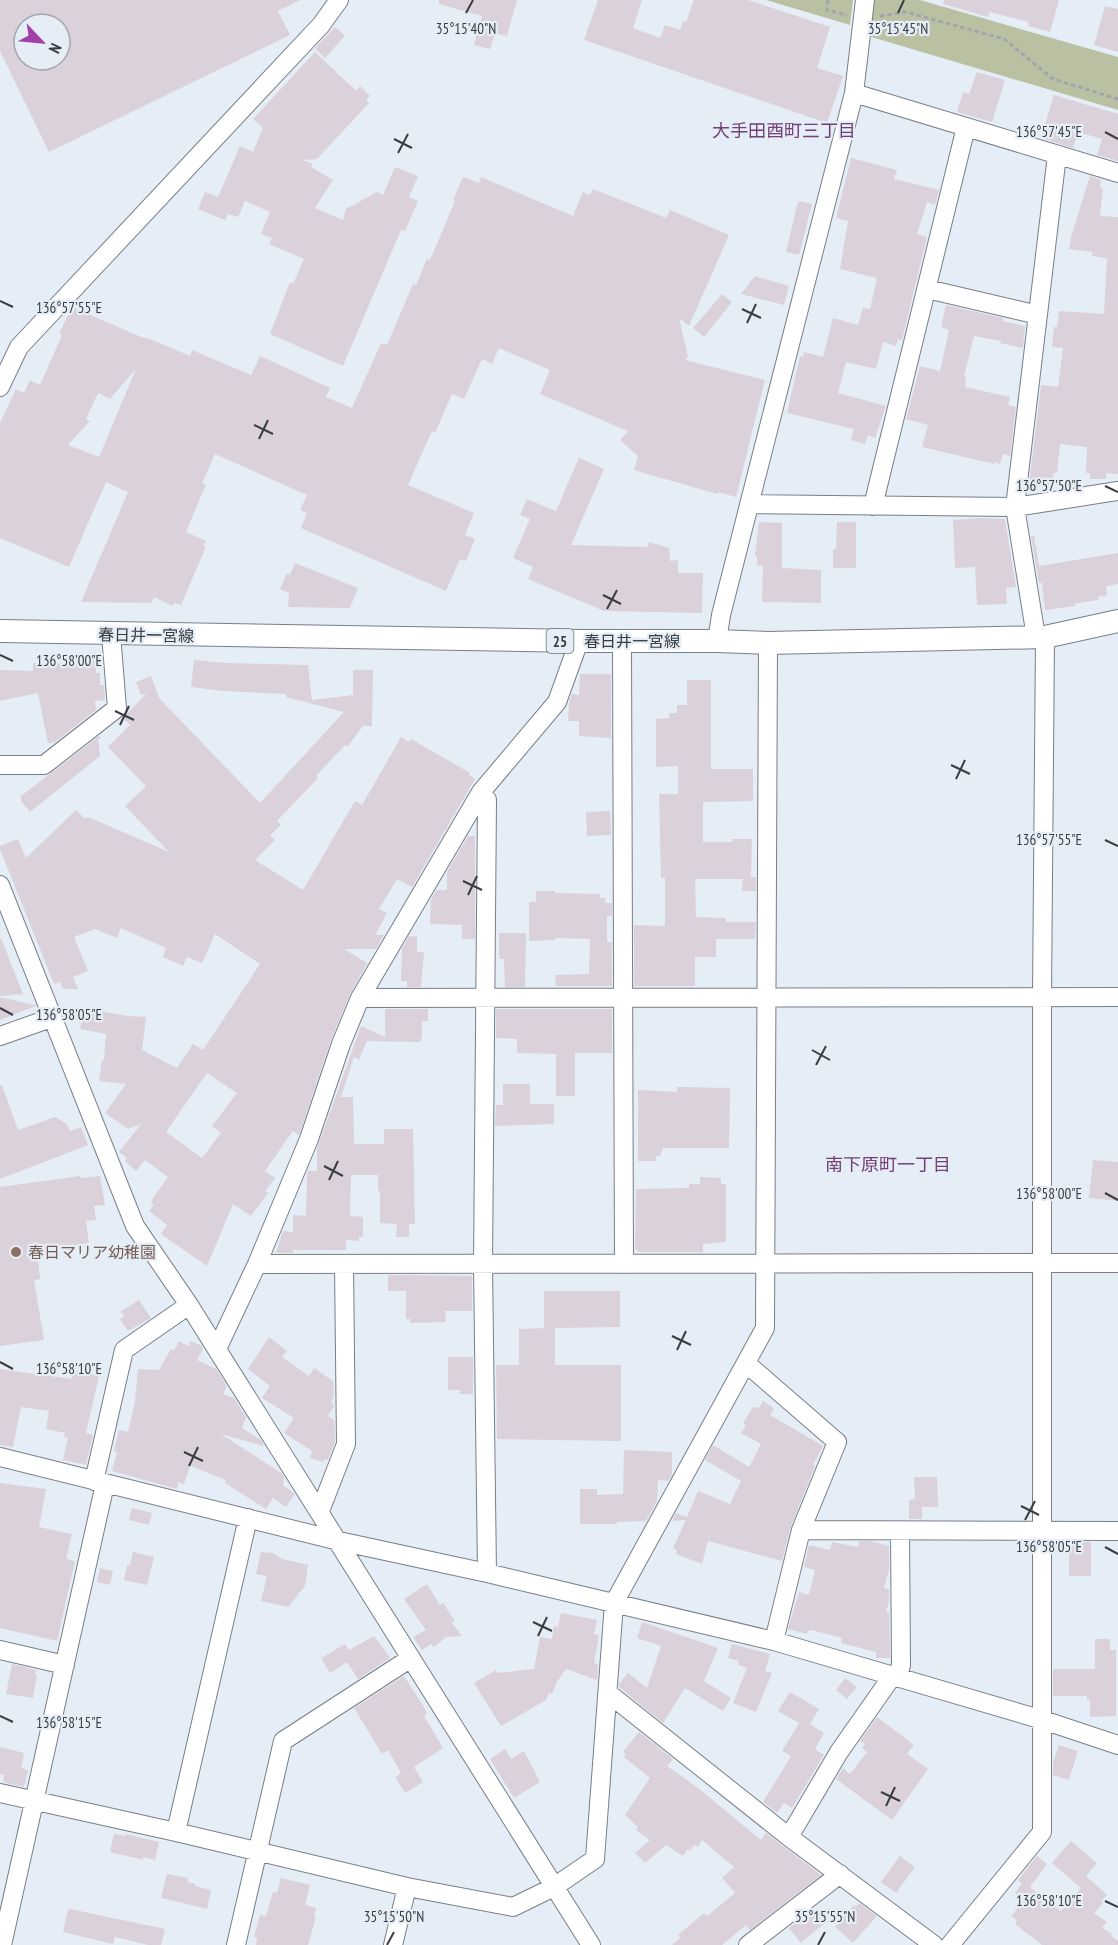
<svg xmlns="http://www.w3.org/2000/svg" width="1118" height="1945" font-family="'PT Sans Narrow','Noto Sans JP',sans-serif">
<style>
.green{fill:#bac1a2}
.building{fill:#dbd1da;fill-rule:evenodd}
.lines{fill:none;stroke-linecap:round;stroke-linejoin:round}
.minor-casing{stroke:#777f87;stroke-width:20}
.major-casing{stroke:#777f87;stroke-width:24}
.path{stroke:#a0a6ad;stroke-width:3;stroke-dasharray:4.5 3;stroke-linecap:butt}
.minor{stroke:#fff;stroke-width:18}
.major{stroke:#fff;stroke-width:22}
.ticks{fill:none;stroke:#3a3d41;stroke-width:2}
.education-dot{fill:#8d6e63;stroke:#e5edf7;stroke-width:2}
.labels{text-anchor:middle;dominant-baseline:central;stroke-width:4.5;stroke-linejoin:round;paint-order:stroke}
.shield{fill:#e5edf7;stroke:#6d7278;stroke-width:1.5}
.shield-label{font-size:15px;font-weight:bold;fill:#3a3d41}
.street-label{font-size:16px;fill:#3a3d41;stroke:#e5edf7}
.education-label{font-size:16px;fill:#785e54;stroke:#e5edf7;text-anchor:start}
.neighbourhood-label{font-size:18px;fill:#734174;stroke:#e5edf7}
.ticks-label{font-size:15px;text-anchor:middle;fill:#3a3d41;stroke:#e5edf7;stroke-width:4.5;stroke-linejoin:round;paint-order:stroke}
</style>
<rect width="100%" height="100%" fill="#e5edf7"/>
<path class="green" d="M766,0h87l-3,25z
M874,0h46l198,57v53l-250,-74z"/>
<path class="building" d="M0,0h300l-22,11 12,24 -241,117 -49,-101zM24,24h36v36h-36z
M439,0h78l-10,36 -12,-3 -5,16 -16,-4 8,-29 -43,-12z
M598,0h44l-9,28 27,10 5,-13 15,5 3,-9 3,1 8,-22h54l82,27 -13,41 26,8 -16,47 -243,-83z
M944,0h115l-9,32 -22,-6 1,-4 -39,-10 -2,5 -45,-13z
M1105,6l13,3v43l-24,-7z
M335,27l10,9 -20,22 -10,-10z
M315,52l41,39 4,-5 10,10 -4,4 3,3 -52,56 -14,1 10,4 -2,3 22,13 -18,28 28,12 3,-11 31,-17 6,3 12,-28 23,9 -9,21 9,4 -13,30 -4,-1 -58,136 -73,-32 20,-52 3,2 11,-25 -35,-15 3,-6 -11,-4 9,-22 -25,-11 -7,16 -10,-3 -3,6 -27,-11 7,-17 13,5 22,-51 13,6 10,-24 -10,-9z
M977,72l28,8 -13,42 -35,-10 6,-20 6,2z
M1054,95l64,19v47l-21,-6 5,-16 -24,-7 -5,16 -32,-10z
M851,158l46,12 -3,9 45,11 -4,15 -8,-3 -10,32 10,3 -25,103 -4,-1 -2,7 -13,-4 -7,27 -30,-7 -8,31 48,13 -11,32 -7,-3 -3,9 -14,-4 3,-11 -67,-16 13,-57 3,1 1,-5 19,5 10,-39 25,7 5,-17 7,1 7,-31 -37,-9 8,-48 -12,-3z
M1090,176l11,4 -1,8 3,1 -3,27 18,1v257l-12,-1v6h-16v-6h-4l1,-26 -27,-3 -3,29h-4l-1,13 -23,-2 12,-99 17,2 5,-39 -11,-1 2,-20h3l2,-16 45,3 3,-56 -15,-2 1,-4 -24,-3 2,-12z
M463,177l16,6 2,-6 92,39 10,-24 7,3 3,-6 73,29 4,-8 59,25 -40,91 -10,-8 9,39 -3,3 80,20 -29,117 -18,-5 -1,2 -83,-24 4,-14 -18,-16 8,-9 -88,-37 10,-24 -51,-22 -7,16 -10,-5 -18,40 -12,-5 -17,39 -3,-2 -24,54 66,28 -9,22 10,4 -9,22 -6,-2 -14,32 -145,-63 6,-15 -7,-3 7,-15 -92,-41 -13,29 4,1 -20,48 20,9 -3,5 3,1 -25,58 -7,-2 -1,3 -19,-9 -3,6 -70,-1 47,-110 -22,-10 -37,85 -69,-29v-115l16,-34 8,4 6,-13 10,5 22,-50 -3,-1 13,-27 69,30 9,2 40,17 2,-6 59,25 9,-19 70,32 -4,9 26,11 29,-65 6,2 26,-61 3,1 11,-26 3,1 25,-59 -2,-1zM136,369l-37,88 -31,-12 22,-24 -4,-2 12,-26 12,6z
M798,201l14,3 -13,51 -13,-3z
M755,276l34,10 -5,19 -43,-11z
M722,294l10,8 -28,35 -11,-9z
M946,305l57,13v3l22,5 -2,22 -23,-5 1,-2 -27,-5 -10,40 2,1 -1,10 45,10 -2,8 8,2 -6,49 -7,-2 -3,10 -6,-2v2l-72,-17 6,-22 -22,-6 14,-53 20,5 9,-41 -8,-3z
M579,458l25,11 -33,76 77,2 1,-5 20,6 1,13 8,-1v13h25l-1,40 -98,-2 -76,-32 5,-12 -20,-9 17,-39 -10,-4 7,-16 29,12z
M981,518l24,1 11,68 -10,1 1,16 -30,1 -2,-38 -20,1 -2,-48z
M759,522l23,1v45l39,2v33l-59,-1 1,-36 -6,-1v-9h-2z
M837,522h19v46h-23v-19h3z
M1034,535l5,31 79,-13v31l-12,2 1,9 -9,2v3l-24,4 1,2 -30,4 -3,-27h-3l-8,-47z
M295,563l63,25 -8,20 -62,-1 1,-14 -9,-4 7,-16 3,2z
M74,659l22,1v13h4v12h4l1,15 -10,1 1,9 -41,32 -7,1 -10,-50 -38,8v-31l33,1v-8l41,1z
M194,660l32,3 82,2 4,35 41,-5v-25h20l-1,56h-9l-16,21 -2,-2 -29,31 2,2 -41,43 4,4 -11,10 5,5 -20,20 48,30 52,-89 7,4 39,-68 8,5 2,-3 59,34 -1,2 6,4 -63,108 -15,-8 -18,30 8,4 -12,22h9l-8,14h-32l23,14 -17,31 -19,46 -32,95 -6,-4 -28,40 10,7 -10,13 3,2 -17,23 -18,-12 -26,62 -46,-32 6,-9 -18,-14 5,-6 -3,-3 2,-4 15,-21 -23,-17 -9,11 -11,-10 2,-3 -8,-6 22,-28 -13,5 -23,-16 21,-29 -27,-3 3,-21h2l2,-26 -26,-5 3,-13 5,1 1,-8 38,7 19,1 -4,33 35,18 16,-24 10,6 57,-86 -45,-30 -13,29 -15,-6 -4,9 -20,-9 3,-9 -45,-20 -4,10 -22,-9 -21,8 14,34 -15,6 5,12h-15l-3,-7 -6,2 -54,-135v-3l18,-7 8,19 50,-48 9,9 3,-2 81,35 -44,-46 21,-20 -38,-39 22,-22 -7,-7 23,-24 -5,1 -5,-13 15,-6 8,22 101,105 84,-91 -58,-15v-3l-62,-3 -33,-4zM207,1073l30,20 -25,33 9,7 -19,25 -36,-26z
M580,674h31v64l-32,-2v-15h-11l1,-18 3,-9 7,1z
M687,680h24v89h42v32l-50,1v40h29v-3h20l-1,38h5v14h-14l1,-12h-48l1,38 30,1v4h30l-1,17h-39v18h-21v29h-61v-61l31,1v-48h-4l-2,-84h19v-28l-22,1v-48l13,-1v-5h8v-8h10z
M99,736l2,3h-3l2,17 -70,56 -9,-11v-5z
M610,811l1,24 -24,1 -1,-24z
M468,836h7v103h-13v-14l-32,-1 1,-24 5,-10h11v-18z
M536,891h19v2l45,1v4h5v5h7v13h-5v26h5v44h-56l-1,-11 34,-1 1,-35 -35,-1v2l-26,1v-39h7z
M499,933h27l-1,54h-20l-1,-28h-4l-1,-5z
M409,936l8,1v15h7l-3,35h-14v-6h-6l1,-32z
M0,938h1l22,56 -23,2z
M0,997l35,8 1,1 -36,14z
M385,1009h43v12h-6v18h-2v3l-53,-1 -8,19 -5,-3 -13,40h12l1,47h30v-15h29l2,95h-6v13h-13l1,-13 -17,-1v-32h-2v-16h-27l-1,41 13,1v20h-4v4l-13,-1v10h-53v3h-17l7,-22 10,1v-17l13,1 1,-42 1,-3h9v-22l44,-123 24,11z
M496,1009h116v44h-37v43h-19v-42l-39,-1v-14l-21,-1z
M503,1084h27v20h24v20l-59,2 1,-21h7z
M0,1085h2l16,45 37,-13 12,7 3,7 11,-4 7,18 -88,34z
M677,1087l53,1 -1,60h-66l-3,8h-4v5h-18v-71l39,2z
M1093,1160l25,2v39l-29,-3z
M80,1176v2l20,-2 5,29 -11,1 2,14 -10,1 3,22 -52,8 3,28 -6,1 10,60 -44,6v-159z
M700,1177l21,1v6h5v58l-23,2v8h-64l-4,-3 1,-60 53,-1v-4h11z
M388,1275l84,1v35h-27l1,11 -36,1v-4h-4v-28h-18z
M544,1291h76v36l-65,1v37h66v76l-124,-2 -1,-74h23v-36l28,-1h-3z
M139,1300l12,18 -23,13 -8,-12 4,-2 -3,-6z
M269,1337l18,14 -5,6 27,19 5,-8 19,13 1,15 -3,5 3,5 -6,10 6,4 1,22 -7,18 -4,-1v3l-14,-4 2,-7 -28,-18 10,-15 -32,-20 8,-12 -22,-17z
M179,1341l9,5 3,-5 11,5 1,3 -6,11 19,9 11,17 -4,8 11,4 12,19 -4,11 19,12 3,6 -43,-12 60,39 3,4 -1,8 12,9 -9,13 -13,-9 -7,11 -41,-26 1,-3 -36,-14 -6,18 -6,-2 -1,7 -65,-18 5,-19 -3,-1 5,-21 9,2 7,-31 3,-32 21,1 12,-21 3,2z
M448,1357h25v37h-13v-4h-12z
M0,1369l72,10 2,-9 25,6 -13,57 7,2 -7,30 -23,-5 5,-22 -4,-1 1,-4 -19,-4 3,-18 -28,-4 -8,40 -13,-2z
M763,1401l11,7 -4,7 53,31 -10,19 2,1 -24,60 -9,35 -74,-20 -6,23 -26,-10 1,-4 -4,-2 13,-28 -14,1 4,-8 11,4 11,-26 32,13 11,-23 -36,-21 8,-15 36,22 12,-23 -20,-11 5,-8 -3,-2 10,-16 6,1z
M624,1450l48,2v23l-4,6 -10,-1 -1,21 -11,20 -29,1v2h-37v-35h17v6l26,-1z
M914,1477h23l1,30h-16v12h-13v-19l6,-1z
M0,1483l46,6 -7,38 33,7 -6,25 9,2 -18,80 -57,-13z
M132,1508l20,5 -3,12 -20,-5z
M859,1541h12l18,5v23l-5,19 5,1v12l-3,11 3,1 1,45h-14v-6l-35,-9 1,-5 -31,-8 -3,1 -1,3 -19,-5 11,-37 10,3 6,-25 -11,-3 5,-22 21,5 2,-8 26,5z
M1091,1542v34h-22v-33z
M133,1552l21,5 -7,28 -23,-5 3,-15h3z
M261,1552l12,1 9,6 26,6 -3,21 -17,21 -27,-6 6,-25 -11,-2z
M100,1568l13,3 -3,14 -13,-3z
M427,1584l13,21 3,-2 12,18 -3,2 10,13 -16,1 -12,10 -3,-3 -9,6 -9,-13 13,-7 -22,-31z
M561,1613l36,7 -3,14 5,1 -5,28 4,1 -1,16 -31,-11 -9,13 -5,12 -3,-1 -3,7 -45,26 -27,-43 22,-13 2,3 36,-4 6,-32 12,2 2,-13 4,1z
M642,1622l76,26 -14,33 27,17 -8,13 -38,-23 -22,35 -44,-36v-3l9,-11 19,15 14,-42 -24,-8z
M374,1636l16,22 -32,21 -11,-17 -17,11 -9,-15 24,-14 4,6z
M1095,1639h15v11h6v66l-26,1v-17h-3v-4h-34v-27h42z
M732,1644l38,10 -5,17 7,2 -16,39 -23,-9 14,-35 -9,-3 1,-4 -11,-3z
M12,1664l24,6 -1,5h2l-4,23 -27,-4z
M404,1676l20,31 3,7 -3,2 19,32 -29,19 9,15 -18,11 -10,-16 6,-4 -13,-23 -6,4 -28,-46z
M845,1678l12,9 -10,12 -11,-9z
M790,1692l29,17 -9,15 14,9 -9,16 9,6 -32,53 -8,-5 -7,10 -14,-11 28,-46 -9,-5 17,-28 -21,-12z
M877,1717l37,28 -7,9 21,15 -36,51 -56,-41 7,-11 7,6 17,-22 -5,-4 3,-4 -5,-3z
M639,1732l34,27 -6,7 31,22 63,52 5,-7 55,42 -71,55 -4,-5 -24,20h-50l8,-7 -2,-3 26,-22 3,3 28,-23 -13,-15 12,-11 -32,-27 -4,7 -4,-2 -4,6 -2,-2 -5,7 -17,-11 -21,18 -10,-10 15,-13 -14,-10 2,-3 -13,-12 25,-37 -26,-21 2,-3 -3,-2z
M1059,1745l19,6 -9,29 -16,-5v-12z
M0,1747l24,6 -3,15 7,2 -4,17 -21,-5 1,-7 -4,-1z
M505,1749l6,10 13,-8 16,31 -26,16 -24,-39z
M114,1834l11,2 1,-2 33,8 -4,18 -12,-3v3l-33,-8z
M1071,1841l26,22 -11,13 21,19 -6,6 2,2 -9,10 13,9 -5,6 10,6 -1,2 7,5v4h-76l-27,-21 2,-4 -6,-4 13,-16 -9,-7 7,-10 -4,-3 19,-24 10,8 -17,23 31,24 20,-23 -29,-25z
M900,1856l15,11 -19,26 -15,-11z
M167,1874l21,4 -1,4 8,2v2l16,4 -4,19 -46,-11z
M281,1878l29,7 -5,20 11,3 -2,8 2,1 -8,28h-52l1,-7 -3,-1 6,-22 6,1 7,-24 4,1z
M859,1903l18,13 -24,27 -18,-16 19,-22 2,2z
M70,1909l95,20 -4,16h-13l-33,-8 -2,7 -50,-12 5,-22z
M813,1909l12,14 -24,20 -12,-15z"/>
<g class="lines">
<defs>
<path id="minor" d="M854,93l264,80
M927,289l111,26
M0,387l19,-40 302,-322 18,-25
M750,504l265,3 103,-16
M873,506l93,-379
M1036,637l-21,-130 42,-352
M717,641l4,-26 133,-522 11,-93
M622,642l2,622
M0,765h44l73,-57 -6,-74
M481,792l6,8 -4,465 4,308
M0,885l135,341 54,79 402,640
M360,998l758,-1
M0,1036l51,-18
M257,1264l861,-1
M217,1349l40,-85 52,-125 32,-95 19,-46 121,-206 76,-90 22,-61
M747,1364l90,78 -36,88 -27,111
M0,1457l339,84 148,32 287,68 269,79 75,25
M94,1481l30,-131 65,-45
M320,1511l26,-67 -2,-180
M801,1530l317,1
M0,1650l65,15
M898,1676l3,-11 -1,-134
M608,1693l181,144 145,108
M0,1793l176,39 231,55 106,20 41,-20 41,-28 19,-256 151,-275 3,-685
M176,1832l72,-314
M789,1837l50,-85 54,-77
M2,1945l103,-461
M236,1945l47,-204 128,-83
M393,1945l14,-58
M748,1945l92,-71
M950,1945l92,-113v-836l3,-359"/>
<path id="major" d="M0,631l579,10h138l51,2 277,-6 73,-16"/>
</defs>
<use href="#minor" class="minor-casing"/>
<use href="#major" class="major-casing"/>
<path class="path" d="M828,0l-1,10 20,5
M880,16l26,-4 98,27 49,40 65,20"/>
<use href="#minor" class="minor"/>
<use href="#major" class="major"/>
</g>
<path class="ticks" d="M466,13l7,-13M898,13l6,-13M1105,132l13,7M394,139l18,9M398,153l10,-19M0,301l13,6M742,309l19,9M747,323l9,-19M254,425l19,9M259,439l9,-19M1105,486l13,6M603,595l18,9M607,609l10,-19M0,655l13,6M115,711l19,9M120,725l9,-19M951,765l19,9M956,779l9,-19M1105,840l13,6M463,881l19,9M468,895l9,-19M0,1008l13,7M812,1050l18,10M816,1065l10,-19M324,1166l19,10M329,1180l9,-19M1105,1193l13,7M672,1336l19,9M677,1350l9,-19M0,1362l13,7M184,1452l19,9M189,1466l9,-19M1021,1506l18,9M1025,1520l10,-19M1105,1547l13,7M533,1622l19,9M538,1636l9,-19M0,1716l13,6M881,1792l19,9M886,1806l9,-19M1105,1901l13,6M387,1945l7,-13M818,1945l7,-13"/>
<circle class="education-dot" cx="16" cy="1252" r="6"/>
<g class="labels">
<rect class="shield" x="546.5" y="629" width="27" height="24" rx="4.5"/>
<g class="shield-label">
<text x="560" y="641">25</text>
</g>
<g class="street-label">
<text transform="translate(146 635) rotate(1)">春日井一宮線</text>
<text x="632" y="641">春日井一宮線</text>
</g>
<g class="education-label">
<text x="28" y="1252">春日マリア幼稚園</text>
</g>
<g class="neighbourhood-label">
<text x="784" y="130">大手田酉町三丁目</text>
<text x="888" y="1164">南下原町一丁目</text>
</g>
</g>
<g class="ticks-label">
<text x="466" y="34">35°15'40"N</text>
<text x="898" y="34">35°15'45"N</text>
<text x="1049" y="137">136°57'45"E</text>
<text x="69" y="313">136°57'55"E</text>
<text x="1049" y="491">136°57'50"E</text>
<text x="69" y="666">136°58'00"E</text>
<text x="1049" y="845">136°57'55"E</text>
<text x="69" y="1020">136°58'05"E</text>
<text x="1049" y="1199">136°58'00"E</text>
<text x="69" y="1374">136°58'10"E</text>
<text x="1049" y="1552">136°58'05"E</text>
<text x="69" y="1728">136°58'15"E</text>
<text x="1049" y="1906">136°58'10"E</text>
<text x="394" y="1922">35°15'50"N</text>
<text x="825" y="1922">35°15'55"N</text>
</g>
<g transform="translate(42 42) rotate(116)"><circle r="28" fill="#e5edf7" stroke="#a1a7ae" stroke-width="1.5"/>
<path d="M0-4.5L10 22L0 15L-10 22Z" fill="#a13fa6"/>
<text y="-9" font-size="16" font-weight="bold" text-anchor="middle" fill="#3a3d41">N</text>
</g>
</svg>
